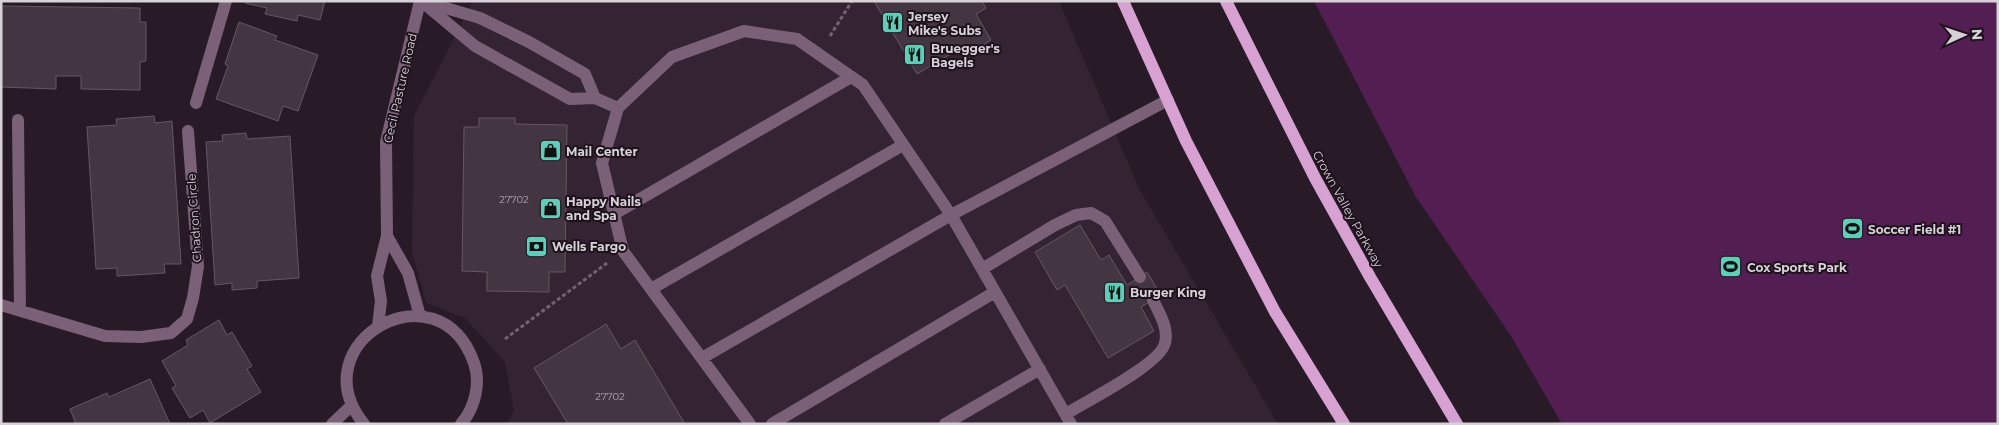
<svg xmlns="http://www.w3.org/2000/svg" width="1999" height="425" font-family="Montserrat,sans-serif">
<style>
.built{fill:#342333}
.green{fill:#531e52}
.building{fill:#433542;stroke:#665764}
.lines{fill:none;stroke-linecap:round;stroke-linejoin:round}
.minor-tunnel{stroke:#433642;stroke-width:12;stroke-dasharray:12 6;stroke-linecap:butt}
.path{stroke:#70656f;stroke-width:3;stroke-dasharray:4 2.5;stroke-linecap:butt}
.minor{stroke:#7a6178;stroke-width:12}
.major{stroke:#d7a1d2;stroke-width:12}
.labels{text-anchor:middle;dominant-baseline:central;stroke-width:4;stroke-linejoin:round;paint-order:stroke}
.number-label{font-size:10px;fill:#b4aab2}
.poi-label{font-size:12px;font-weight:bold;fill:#d9d1d8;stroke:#1e121d;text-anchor:start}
.street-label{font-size:12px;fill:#d9d1d8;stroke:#1e121d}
</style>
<rect width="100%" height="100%" fill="#281b27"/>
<path class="built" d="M473,1h586l80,188 139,235h-771l7,-13 -9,-49 -40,-44 -39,-15 -14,-52 2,-135z"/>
<path class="green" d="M1314,1h684v423h-436l-51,-88 -95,-139z"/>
<path class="building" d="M246,1h79l-5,19 -22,-5 -1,6 -32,-7 2,-6 -22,-5z
M874,1h108l4,7 -10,6 15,26 -27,17 -5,-8 -42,25z
M1,6l139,2v14h6v39l-6,1v28l-59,-1v-13h-25v13l-55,-2z
M239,22l38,14 -2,4 43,15 -20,56 -15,-5 -5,15 -62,-22 12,-33 -3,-2z
M154,116l1,7 17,-2 9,143h-17l1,9 -48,3v-8l-21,1 -9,-142 30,-2 -1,-6z
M479,118h36v6l52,1 -2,147h-16v20l-62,-1v-19l-25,-1 2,-144h15z
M246,133l1,6 43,-3 9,142 -42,3v7l-25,2v-7l-17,2 -9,-143 17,-1 -1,-6z
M1080,225l21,35 8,-5 18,30 20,-13 14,23 -20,12 13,24 -46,27 -43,-73 -8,5 -22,-38z
M219,320l8,15 5,-3 20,34 -5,3 14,23 -51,31 -7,-13 -13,8 -18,-30 4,-2 -14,-25 26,-16 -2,-5z
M606,324l15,25 14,-9 50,84h-117l-34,-56z
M150,379l20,45h-94l-6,-15 37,-16 2,4z"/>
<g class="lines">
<path class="minor-tunnel" d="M1140,277l13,23"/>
<path class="path" d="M830,36l22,-35
M505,339l102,-76"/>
<path class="minor" d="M421,1l54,45 95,53 25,-1 23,10
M425,2l55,16 49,24 56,32 10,24
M196,103l30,-102
M18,120l2,190
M614,214l237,-137
M387,236l21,37 12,43
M982,269l73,-44 21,-10 15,-2 14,8 35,56
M651,289l252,-144
M1,305l104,31 36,1 30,-4 16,-14 6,-21 5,-32 -10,-135
M378,326l3,-25 -4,-25 10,-40 -1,-94 34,-141
M702,358l249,-143 217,-115
M1066,414c19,-12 95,-50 99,-71 4,-15 -6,-30 -12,-43
M332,424l20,-19
M364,424c-66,-82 75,-161 110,-61 7,20 1,45 -13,61
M750,424l-127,-173 -21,-88 16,-55 54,-51 72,-26 53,8 66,46 88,130 120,209
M772,424l223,-132
M945,424l95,-55"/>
<path class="major" d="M1123,1l63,140 89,171 69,112
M1226,1l89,177 55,99 87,147"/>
</g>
<defs>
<symbol id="restaurant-square" viewBox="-11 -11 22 22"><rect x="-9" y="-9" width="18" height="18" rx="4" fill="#5dceb9" stroke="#1e121d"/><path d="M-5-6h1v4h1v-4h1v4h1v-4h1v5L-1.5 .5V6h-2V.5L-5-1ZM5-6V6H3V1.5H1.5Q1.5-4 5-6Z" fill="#111"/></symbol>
<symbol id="shop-square" viewBox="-11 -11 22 22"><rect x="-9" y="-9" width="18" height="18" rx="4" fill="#5dceb9" stroke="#1e121d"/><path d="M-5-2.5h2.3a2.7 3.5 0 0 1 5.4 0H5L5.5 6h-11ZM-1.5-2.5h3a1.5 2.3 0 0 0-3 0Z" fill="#111"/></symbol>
<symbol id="stadium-square" viewBox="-11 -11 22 22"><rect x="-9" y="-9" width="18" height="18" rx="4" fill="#5dceb9" stroke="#1e121d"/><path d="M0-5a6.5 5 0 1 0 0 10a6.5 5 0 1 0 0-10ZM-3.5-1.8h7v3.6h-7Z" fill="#111"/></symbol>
<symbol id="bank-square" viewBox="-11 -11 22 22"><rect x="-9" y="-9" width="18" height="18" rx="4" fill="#5dceb9" stroke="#1e121d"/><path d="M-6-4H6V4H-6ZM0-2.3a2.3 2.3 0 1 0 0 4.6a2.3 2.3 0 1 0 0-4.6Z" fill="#111"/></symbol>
</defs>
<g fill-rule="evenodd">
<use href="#restaurant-square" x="880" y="10" width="25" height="25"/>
<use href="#restaurant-square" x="902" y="42" width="25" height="25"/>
<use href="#shop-square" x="538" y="138" width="25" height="25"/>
<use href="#shop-square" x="538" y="196" width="25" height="25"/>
<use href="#stadium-square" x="1840" y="216" width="25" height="25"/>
<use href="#bank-square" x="524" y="234" width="25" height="25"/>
<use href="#stadium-square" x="1718" y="254" width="25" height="25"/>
<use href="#restaurant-square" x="1102" y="280" width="25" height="25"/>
</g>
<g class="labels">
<g class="number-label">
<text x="514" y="199">27702</text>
<text x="610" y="396">27702</text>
</g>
<g class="poi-label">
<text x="908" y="16">Jersey<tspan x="908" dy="14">Mike's Subs</tspan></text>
<text x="931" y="48">Bruegger's<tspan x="931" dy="14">Bagels</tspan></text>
<text x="566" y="151">Mail Center</text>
<text x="566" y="201">Happy Nails<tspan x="566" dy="14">and Spa</tspan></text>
<text x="1868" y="229">Soccer Field #1</text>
<text x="552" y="246">Wells Fargo</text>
<text x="1747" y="267">Cox Sports Park</text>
<text x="1130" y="292">Burger King</text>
</g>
<g class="street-label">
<text transform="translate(400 88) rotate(-77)">Cecil Pasture Road</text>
<text transform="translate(1348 209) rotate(61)">Crown Valley Parkway</text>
<text transform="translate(194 218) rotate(-94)">Chadron Circle</text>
</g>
</g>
<rect width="1999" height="425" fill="none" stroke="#d9d1d8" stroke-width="5"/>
<g transform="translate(1964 35) rotate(87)" stroke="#1e121d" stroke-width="4" paint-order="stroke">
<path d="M0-4L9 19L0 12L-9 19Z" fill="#d9d1d8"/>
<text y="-8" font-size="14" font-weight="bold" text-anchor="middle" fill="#d9d1d8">N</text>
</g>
</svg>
